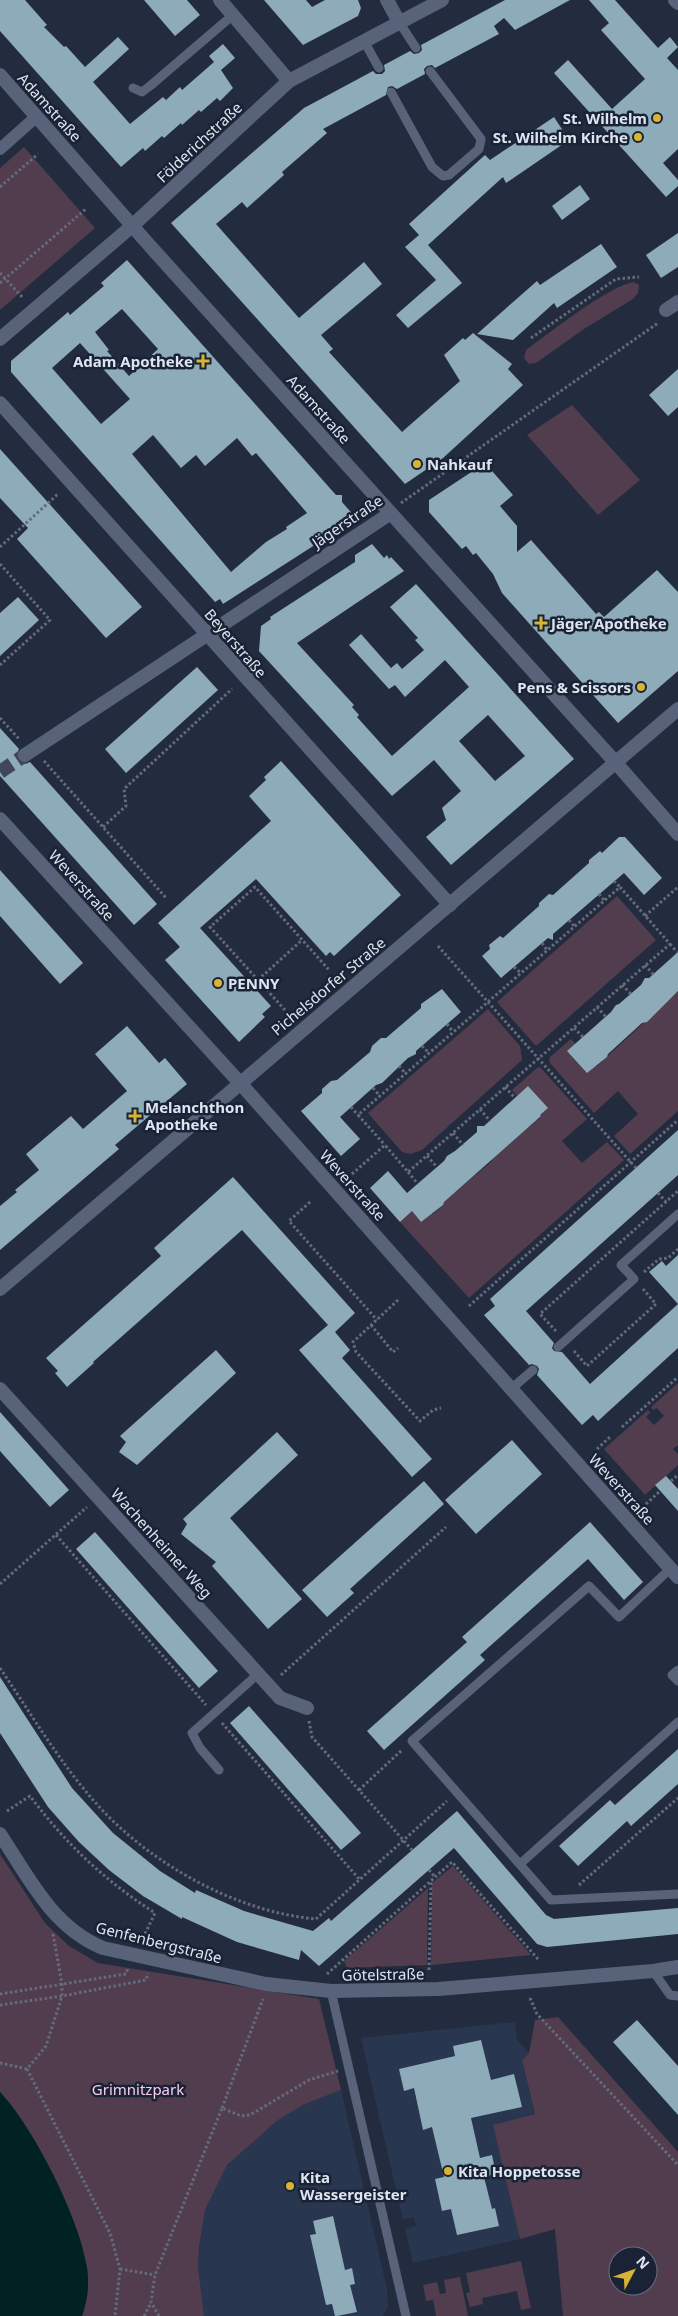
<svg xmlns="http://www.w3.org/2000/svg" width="678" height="2316" font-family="'Noto Sans',sans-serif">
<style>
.built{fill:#29364f}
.green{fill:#513d4e;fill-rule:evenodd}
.water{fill:#012222}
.building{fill:#8eabb9;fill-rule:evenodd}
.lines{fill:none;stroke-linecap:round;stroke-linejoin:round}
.minor-tunnel{stroke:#3f485a;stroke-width:14;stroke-dasharray:14 7;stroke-linecap:butt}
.path{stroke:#646c7c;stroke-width:3;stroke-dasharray:2.5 2.5;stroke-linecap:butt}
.service{stroke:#586379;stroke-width:9}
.pedestrian{stroke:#586379;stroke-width:12}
.minor{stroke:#586379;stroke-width:14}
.tertiary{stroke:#586379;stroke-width:14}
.poi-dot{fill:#d8b434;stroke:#192335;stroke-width:2}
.labels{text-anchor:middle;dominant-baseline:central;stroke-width:5;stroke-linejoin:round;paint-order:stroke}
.street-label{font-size:15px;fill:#dee5f1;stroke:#192335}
.poi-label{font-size:15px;font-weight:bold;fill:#dee5f1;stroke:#192335;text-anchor:start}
.park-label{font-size:15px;fill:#f8caf1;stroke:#192335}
</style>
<rect width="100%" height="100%" fill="#232c3f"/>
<path class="built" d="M515,2022l2,18 12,13 -7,8 13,53 -41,11 26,114 -107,24 -8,-34 11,-3 -2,-9 -11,3 -42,-182z
M341,2090l46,199 1,17 -5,10h-179l-6,-49 1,-20 6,-37 22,-45 51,-45 27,-16z"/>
<path class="green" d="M24,147l71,81 -95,82v-142z
M634,282l5,3 -1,8 -5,6 -49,30 -48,34 -7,1 -5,-6 2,-8c24,-17 82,-64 108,-68z
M572,405l68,75 -42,35 -71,-80z
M617,896l39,44 -120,106 -39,-44z
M678,991v120l-48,43 -16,-18 24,-22 -20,-23 -24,22 -44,-50 -1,-5 22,-19 23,27h3z
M488,1009l32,37 2,14 -100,90 -12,4 -8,-2 -34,-39z
M540,1067l47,52 -25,22 20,22 25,-21 17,18 -155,138 -69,-76 12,-11 9,11 9,-8h3l10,-9v-3l48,-40 1,-3 36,-33h2l11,-9 -1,-2 7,-7 -19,-22 -11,10 -5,-6 25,-22z
M678,1383v62l-5,4 5,5v11l-33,30 -41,-46 44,-39 2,3 -4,4 8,8 10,-9 -7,-8 -4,2 -2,-3z
M0,1854l45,69 24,23 29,17 221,36 22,91 -36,14 -27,16 -51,45 -22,45 -6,37 -1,20 6,49h-122c6,-17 8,-35 4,-53 -8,-47 -53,-136 -86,-171z
M453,1866l78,89 -100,10 1,-82z
M428,1888l-1,77 -80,3 -3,-7z
M558,2017l120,135v164h-115l-8,-87 -35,10 -27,-114 42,-11 -13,-54 7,-7 6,-33zM618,2256h30v30h-30z
M521,2261l10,47 -10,2 -4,-19 -35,7 1,6 -13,3 -4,-14 4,-1 -4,-19z
M460,2277l8,39h-32l-3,-16 -7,1 -3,-16 14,-3 3,12 6,-1 -2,-13z"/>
<path class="water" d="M0,2092c33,35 78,124 86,171 4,18 2,36 -4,53h-82z"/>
<path class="building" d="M0,0h25l22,25 -3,2 20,20 2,-1 19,21 33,-30 11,12 -36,33 37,42 33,-27 3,3 14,-13 2,3 32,-28 -5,-6 14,-12 12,14 -14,12 12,18 -13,13 -3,-3 -16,14 -2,-2 -17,15 -1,-2 -17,15 -2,-2 -17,15 -2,-3 -22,19 -121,-136z
M144,0h43l13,15 -25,21z
M264,0h42l6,7 13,-7h33l3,8 -3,8 -55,29z
M505,0h65l-55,30 -11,-12 -10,8 5,8 -64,34 -3,-3 -5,1 -3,3 1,5 -28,15 -5,-3 -4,1 -2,8 -63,34 4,4 -45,39 2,3 -37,33 -5,-6 -26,22 83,94 65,-56 18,22 -61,51 12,14 -4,3 73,80 58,-51 -16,-26 19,-17 2,2 8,-7 39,31 -4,5 15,16 -80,73 -38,26 -234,-261 133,-115 69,-37 3,3h6l3,-3 -1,-6 26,-14 4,3 5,-1 3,-3 -1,-5z
M589,0h26l43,48 12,-11 8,10 -11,11 11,12v79l-15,14 15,17v6l-12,11 -112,-124 14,-13 44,49 33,-30 -44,-49 8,-7z
M554,117l15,23 -63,43 -3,-6 -75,68 34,38 -54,45 -12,-13 40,-35 -31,-33 14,-12 -10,-11 76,-69 5,5z
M580,185l10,14 -28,21 -10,-14z
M678,233v34l-17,11 -15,-23z
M601,244l16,23 -60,41 -3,-5 -41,37 -36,-6 60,-53 3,4z
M127,260l209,235h6v7l14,16 -32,24 -3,-1 -98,63 -3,-5 -5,3 -204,-230v-11l57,-49 2,3 21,-18 13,-11 -3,-3zM122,309l36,40 -29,27 -22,-25 2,-1 -14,-18zM80,343l50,56 -29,25 -49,-56zM153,435l28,33 15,-13 9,11 32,-28 15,18 4,-3 51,60 -21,14 1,2 -21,13 -35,30 -99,-118z
M678,369v38l-10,9 -19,-21z
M0,449l142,158 -36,31 -89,-99 11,-11 -28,-30z
M485,463l28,32 -13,11 17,20v26l14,-12 65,74 3,-2 5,5 53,-47 21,22v79l-60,52 -116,-130 -9,-19 -17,-21 -3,2 -7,-9 -4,3 -33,-37v-12z
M372,544l12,14 3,-3 2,4 2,-2 13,14 -107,72 57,62 -2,2 7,8 -2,2 35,39 77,-69 -24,-27 -40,37 -10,-12 -6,4 -40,-44 12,-11 30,34 6,-5 5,6 22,-19 -9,-10 3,-2 -28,-31 26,-23 158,175 -123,106 -25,-28 20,-17 -4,-12 19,-17 -27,-31 -42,36 -133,-145 2,-25 10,-7 -1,-2 85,-55v-7zM488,715l37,41 -30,25 -36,-40z
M18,597l21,23 -39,36v-43z
M197,667l21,23 -92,83 -21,-24z
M0,728l19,21 -3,6 2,5 7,4 5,-2 127,142 -23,21 -134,-149z
M281,761l120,134 -67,61 -4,-4 -4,4 -70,-77 -56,49 71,78 -9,8 3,3 -26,25 -74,-82 15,-13 -22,-24 113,-102 -22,-25 17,-16 -2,-3z
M619,837h6l37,41 -18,17 -20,-22 -71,61v6l-5,-2 -47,40 -19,-22 8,-7 -1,-4 11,-9 3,2 36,-32v-3l10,-9 4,1 36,-32v-3l11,-9 2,2z
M0,870l83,93 -23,21 -60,-68z
M678,952v39l-31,31 -5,1 -34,31 -1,3 -20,16 -20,-22 44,-39 5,-7 3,-1 22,-19 4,-7h4z
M442,989l19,23 -45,39v3l-8,4 -26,25 -6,2 -36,32 20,22 -19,17 -40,-45 21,-18v-4l9,-8 6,-1 33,-28 2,-6 9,-8h5l35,-30v-4z
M127,1026l32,37 6,-5 22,26 -72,61 4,4 -119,101v-44l17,-14 -2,-2 24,-20 -13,-16 45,-38 12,13 44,-38 -32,-37z
M528,1086l20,22 -8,7 1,1 -97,86 -1,3 -22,17 -9,-11 -12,11 -30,-34 18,-17 19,22 37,-32 3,-5 8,-5 22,-19v-6h7z
M678,1130v45l-152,136 28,32 -2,5 2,3 8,1 28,32 88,-80 -29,-32 13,-11 4,5 12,-11v93l-80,73 -5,-6 -11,10 -45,-50 2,-6 -2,-3 -5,-2 -3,1 -45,-50 11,-9 -5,-7z
M233,1177l122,136 -20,19 15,18 -8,8 90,101 -20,18 -113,-127 29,-25 -86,-95 -149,132 1,1 -27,24 -12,-14 3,-2 -12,-13 115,-102 -7,-8z
M216,1350l20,23 -99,92 -18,-13 7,-10 -6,-6z
M0,1412l69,78 -19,17 -50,-56z
M277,1432l21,23 -68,63 72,81 -34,30 -56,-63 4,-4 -35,-28 6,-10 -4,-5z
M512,1440l30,34 -66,60 -31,-34z
M666,1476l12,13v22l-23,-26z
M424,1481l20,23 -94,85 4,4 -27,24 -25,-27z
M590,1522l53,60 -19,18 -36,-41 -108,96 5,5 -101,90 -17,-19 100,-89 -5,-5z
M95,1532l123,139 -19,17 -123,-139z
M0,1677l72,111 41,45 47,38 35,22 1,-3 48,21 69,20 16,-13 2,3 126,-110 89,104 8,4 124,-11v26l-131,13 -10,-3 -83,-96 -135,118 -18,-16 -2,10 -62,-18 -55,-25v2l-39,-23 -34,-26 -30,-28 -31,-35 -48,-74z
M249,1706l112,127 -20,17 -111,-127z
M678,1749v35l-47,42 -4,-5 -49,45 -19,-20 51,-46 5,5z
M637,2020l41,46v49l-65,-73z
M481,2040l10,40 23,-6 8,33 -51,11 9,40 12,-3 4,19 -12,3 8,32 3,-1 4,18 -42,9 -6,-26 -9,2 -7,-32 9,-2 -12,-50 -9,3 -9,-42 -10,3 -5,-22 56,-13 -2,-10z
M333,2216l12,54 7,-2 3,16 -5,1 7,27 -20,4h-2l-3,-12 -6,1 -16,-70 6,-1 -3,-13z"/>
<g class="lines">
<path class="minor-tunnel" d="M0,772l25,-17"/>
<path class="path" d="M0,187l38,-33
M0,273l23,25
M0,283l87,-75
M531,338l85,-59 23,-2
M401,503l257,-180
M0,547l58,-53
M0,564l50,56 -50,45
M0,718l20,22
M44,761l123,138
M103,827l23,-21 -2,-17 108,-100
M614,881l6,6
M599,894l5,6
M645,916l33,-29
M569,920l5,6
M542,943l5,7
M670,944l7,8
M438,946l198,222
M645,965l8,9
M514,967l7,6
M258,980l44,-40
M622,985l9,9
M597,1007l9,10
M285,1010l-75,-83 45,-40 75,84
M447,1024l6,8
M574,1028l9,9
M422,1046l7,7
M399,1066l7,8
M505,1087l10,11
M373,1088l7,8
M351,1107l7,8
M480,1109l10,12
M453,1133l10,12
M427,1156l10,11
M408,1172l10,12
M352,1174l33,-29 23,27 262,-228 -50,-57 -262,228 27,30
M658,1193l8,9
M310,1202l-21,19 88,99
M644,1272l15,-13 9,-1 10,-9
M398,1300l-45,42 3,10 64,69 13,-11 8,-2
M469,1306l209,-186
M371,1325l22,27 5,-4
M556,1331l-16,-17 138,-123
M574,1351l13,15 69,-62 -13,-15
M622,1427l56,-50
M597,1449l14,-13
M671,1481l7,-6
M646,1504l14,-13
M56,1535l150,170
M0,1584l87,-77
M0,1668c30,44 58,92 94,133 53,61 141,111 222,118l131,-118
M281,1675l165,-148
M309,1721l3,16 100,113
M222,1723l138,157
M359,1790l43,-40
M7,1811l23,-15c37,49 74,84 125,117l-13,27
M429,1870l6,7
M579,1885l99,-87
M53,1934l9,50v12l-16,50 -19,23 83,164 10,36 -5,47
M429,1970l2,-88
M327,1974l125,-112 86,97
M0,1994l126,-20 2,-6
M530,1998l7,16 141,151
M0,2005l62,-9 84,-16 2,-7
M0,2063l27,6
M222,2108l41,-109
M120,2269l35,6
M144,2316l7,-13
M159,2316l-8,-14 4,-27 67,-167 19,8 9,-1 59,-35 29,-9"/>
<path class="service" d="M399,22l17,26
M364,41l15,27
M133,88l9,4 8,-6 83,-71
M391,92l41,75 11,9 6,-1 30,-26 2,-10 -51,-68
M558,1347l76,-68 -13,-14 57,-51
M511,1389l22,-19
M671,1568l-52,49 -30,-31 -177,155 139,159 127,-6
M678,1670l-6,5 6,6
M219,1770l-19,-22 -8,-15 66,-59
M520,1864l158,-142
M653,1971l17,24 8,1
M331,1991l75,325"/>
<path class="pedestrian" d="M0,149l37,-33"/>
<path class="minor" d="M220,0l69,81
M387,0l12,22
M675,0l3,3
M666,310l12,-8
M0,339l132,-113 157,-145 153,-81
M0,403l450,502
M25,755l366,-242
M616,763l62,71
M0,819l240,264 438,494
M0,1389l280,309 27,10
M0,1834c29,44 52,93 103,114l163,36 65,7 107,-2 215,-18 25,-4"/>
<path class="tertiary" d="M0,75l150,171 466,517
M0,1289l678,-580"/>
</g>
<g class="poi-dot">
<circle cx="657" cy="118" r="5"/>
<circle cx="638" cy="137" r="5"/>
<path d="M200.5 353.5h5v5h5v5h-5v5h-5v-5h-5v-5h5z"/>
<circle cx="417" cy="464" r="5"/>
<path d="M538.5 615.5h5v5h5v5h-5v5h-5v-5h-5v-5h5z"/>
<circle cx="641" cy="687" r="5"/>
<circle cx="218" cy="983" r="5"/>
<path d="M132.5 1108.5h5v5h5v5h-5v5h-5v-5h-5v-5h5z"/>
<circle cx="448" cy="2171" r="5"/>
<circle cx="290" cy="2186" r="5"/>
</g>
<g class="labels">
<g class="street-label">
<text transform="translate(50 107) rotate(48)">Adamstraße</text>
<text transform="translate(199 142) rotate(-43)">Földerichstraße</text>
<text transform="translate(319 409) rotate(48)">Adamstraße</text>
<text transform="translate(347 521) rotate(-34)">Jägerstraße</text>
<text transform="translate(236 643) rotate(49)">Beyerstraße</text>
<text transform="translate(82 885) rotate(48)">Weverstraße</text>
<text transform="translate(328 986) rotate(-40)">Pichelsdorfer Straße</text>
<text transform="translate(353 1185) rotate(48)">Weverstraße</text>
<text transform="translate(622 1489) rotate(48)">Weverstraße</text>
<text transform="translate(162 1543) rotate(48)">Wachenheimer Weg</text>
<text transform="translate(159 1942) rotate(14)">Genfenbergstraße</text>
<text transform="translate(383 1974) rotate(-1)">Götelstraße</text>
</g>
<g class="poi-label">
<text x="647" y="118" text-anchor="end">St. Wilhelm</text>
<text x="628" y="137" text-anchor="end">St. Wilhelm Kirche</text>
<text x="193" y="361" text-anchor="end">Adam Apotheke</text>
<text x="427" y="464">Nahkauf</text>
<text x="551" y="623">Jäger Apotheke</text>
<text x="631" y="687" text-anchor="end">Pens &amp; Scissors</text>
<text x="228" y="983">PENNY</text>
<text x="145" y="1107">Melanchthon<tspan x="145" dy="17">Apotheke</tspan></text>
<text x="458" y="2171">Kita Hoppetosse</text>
<text x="300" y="2177">Kita<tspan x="300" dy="17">Wassergeister</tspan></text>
</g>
<g class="park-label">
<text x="138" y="2089">Grimnitzpark</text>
</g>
</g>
<g transform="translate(633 2271) rotate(49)"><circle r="24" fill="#192335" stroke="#687180"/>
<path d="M0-4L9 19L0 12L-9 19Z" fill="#d8b434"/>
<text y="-8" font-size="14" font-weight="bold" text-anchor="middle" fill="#dee5f1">N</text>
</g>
</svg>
